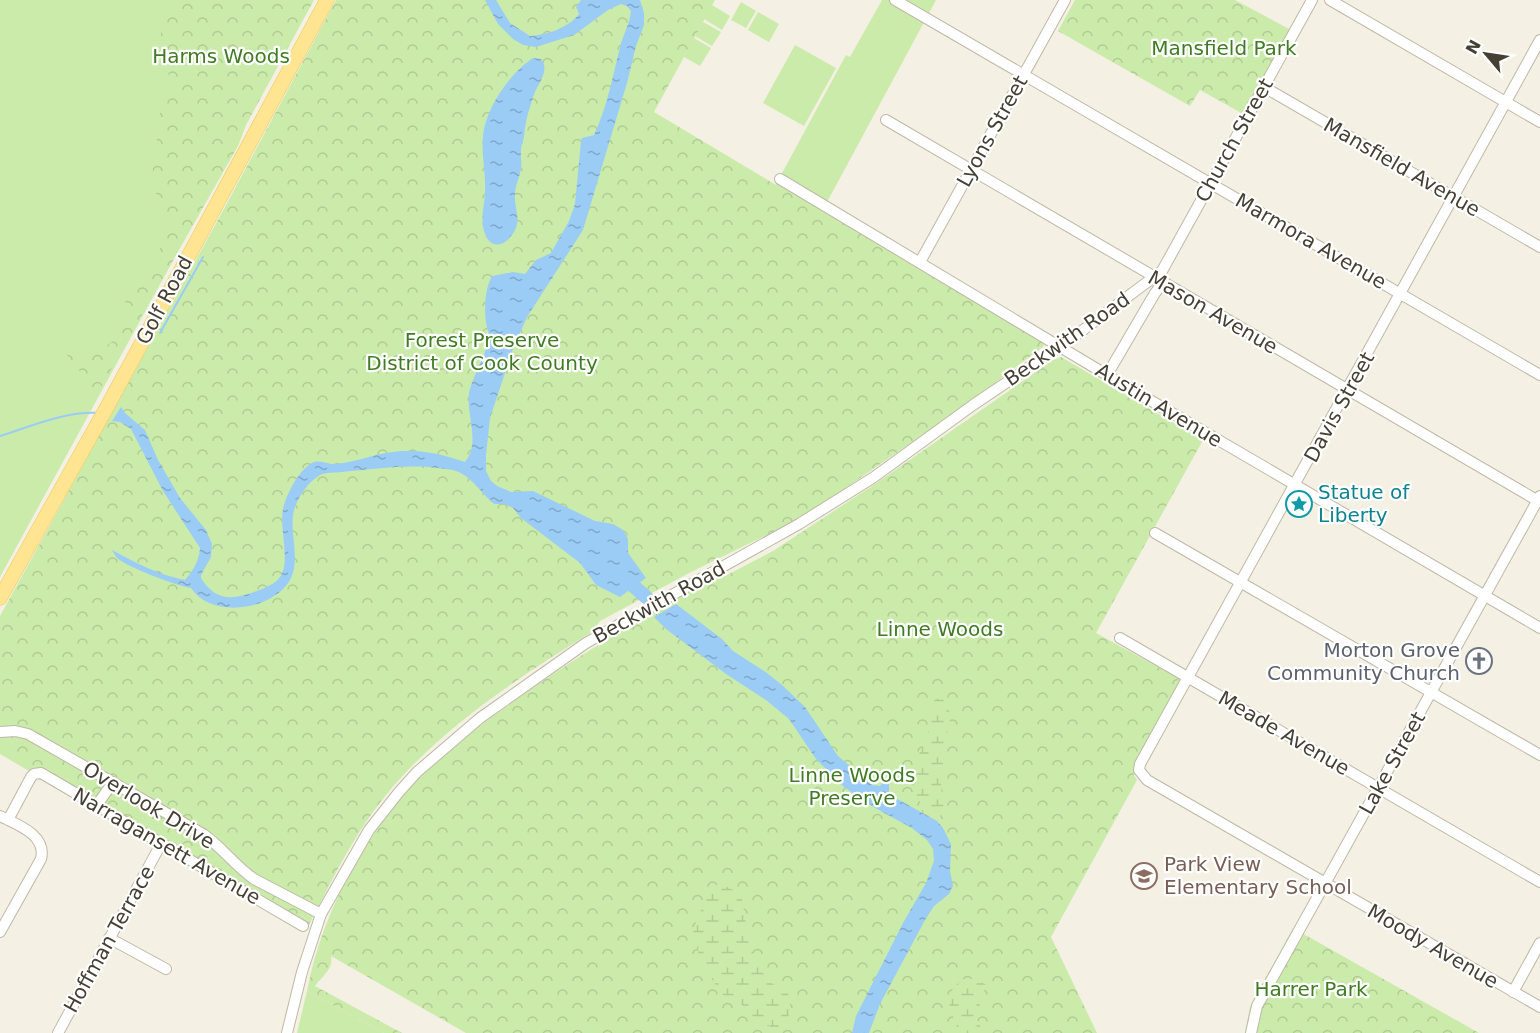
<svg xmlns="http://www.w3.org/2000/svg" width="1540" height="1033" font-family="'DejaVu Sans',sans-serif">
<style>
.grass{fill:#cbebaa}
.forest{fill:url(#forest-crowns)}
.wetland{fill:url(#wetland-marsh)}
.water{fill:url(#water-ripples)}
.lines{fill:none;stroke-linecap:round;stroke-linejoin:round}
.stream{stroke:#9bccf6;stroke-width:2}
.river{stroke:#9bccf6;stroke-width:14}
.minor-casing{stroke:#c0b8a6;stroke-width:12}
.major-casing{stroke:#edc859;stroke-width:15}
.minor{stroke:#fff;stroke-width:10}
.major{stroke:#ffe592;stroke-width:14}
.labels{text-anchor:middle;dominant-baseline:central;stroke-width:4.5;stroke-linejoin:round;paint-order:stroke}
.park-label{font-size:20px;fill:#407c23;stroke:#fff}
.street-label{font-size:20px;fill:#464034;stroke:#fff}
.culture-label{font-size:20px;fill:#0d838f;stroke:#fff;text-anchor:start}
.worship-label{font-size:20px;fill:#5b616d;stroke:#fff;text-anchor:end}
.education-label{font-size:20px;fill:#785e54;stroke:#fff;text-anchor:start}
</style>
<defs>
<pattern id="forest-crowns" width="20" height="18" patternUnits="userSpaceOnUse" patternTransform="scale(1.5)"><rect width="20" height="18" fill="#cbebaa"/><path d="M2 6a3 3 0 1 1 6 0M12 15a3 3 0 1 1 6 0" fill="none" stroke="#b0cb93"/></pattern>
<pattern id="wetland-marsh" width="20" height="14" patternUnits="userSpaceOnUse" patternTransform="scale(1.5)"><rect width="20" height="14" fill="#cbebaa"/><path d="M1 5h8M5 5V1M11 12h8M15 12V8" fill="none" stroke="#b0cb93"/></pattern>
<pattern id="water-ripples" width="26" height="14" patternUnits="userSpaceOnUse" patternTransform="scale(1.5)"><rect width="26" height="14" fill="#9bccf6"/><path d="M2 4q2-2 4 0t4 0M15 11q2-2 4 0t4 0" fill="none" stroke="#80a7c8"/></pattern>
</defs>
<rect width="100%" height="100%" fill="#f4f0e4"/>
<path class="grass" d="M0,0h308l-130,241 4,3 -182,333z
M882,0h54l-110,204 -45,-29 65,-120 4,2z
M741,2l15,9 -10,17 -15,-8z
M712,5l18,11 -8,14 -18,-11z
M758,12l21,12 -10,18 -21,-12z
M703,22l18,10 -9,14 -17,-10z
M694,38l17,10 -11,18 -16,-9z
M795,45l41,23 -32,58 -41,-23z
M307,991l77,42h-87z"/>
<path class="forest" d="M166,0h148l-68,125 -8,21 -146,257 -9,-28 -20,-25 40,-2 13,-9 10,-39 8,-15 10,-10 14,-21 6,-16 3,-15 -3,-17 -10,-16 -2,-35 7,-22 1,-20 9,-37 -9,-26 2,-35z
M336,0h379l-61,112 122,73 2,-3 265,160 1,4 -81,61 -151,104 -33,18 -88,43 -91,49 -3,4 1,3c-74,46 -157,99 -212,167 -32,39 -54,85 -77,130l-265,-156 -6,-1 -9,3 -29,-17v-138l225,-409z
M1075,0h160l56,30 -46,85 -45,-25 -10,16 -132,-75z
M1061,357l142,83 -107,193 82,45 2,5 -46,84v8l3,5 -86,157 46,96h-631l-135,-77c3,13 -9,20 -16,30l87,47h-18l-77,-42c16,-83 61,-162 121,-222 21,-21 46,-39 71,-57 66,-49 136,-90 208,-131l18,-5 48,-25 105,-69 175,-122z
M1293,928l186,105h-234l5,-26z"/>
<path class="wetland" d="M943,698l8,17 -8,39 -2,33 3,22 -7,12 -15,-9c1,-11 -9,-19 -10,-31 -2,-17 12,-32 16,-49 2,-9 1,-18 3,-28l5,-5z
M720,883l13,7 9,9 6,38 11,30 11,15 18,12c5,17 2,23 -10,35l-10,-3 -12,-7 -18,-18 -15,-6 -22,-31 -8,-34 16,-40z
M963,979h13l10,6 -10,32 7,16h-24c-7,-23 -20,-36 4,-54z"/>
<path class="water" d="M485,0h11l14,23 20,13c17,-1 38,-8 49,-22l-3,-7 5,-7h59l4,13v12l-8,21 -9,37 -44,147 -56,87 -14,32 -23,69 -4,37v16l5,10 6,5 14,6 22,-1 62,30 18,3 10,6 5,9v14l18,25 -26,19 -24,-12 -16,-22 -59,-45 -8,-10 -9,-4h-10c-12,-10 -23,-28 -38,-33 -6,-2 -12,-2 -18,-3 -32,-4 -63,1 -96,4 -7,1 -16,0 -22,3 -11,6 -21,21 -25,32 -8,23 7,51 -5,73 -18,31 -79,39 -99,8 -14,-2 -64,-21 -74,-30 -2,-3 -4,-6 -5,-8 22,12 47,25 73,30 8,-9 14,-19 15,-32l-37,-57 -32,-62 -11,-7 -8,-1 9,-14 4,6 20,17 13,30 22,38 26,32 6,14 -1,13 -10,18v3c15,24 32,22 56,13 8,-3 18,-7 23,-14 11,-14 -1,-49 3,-68 3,-14 15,-38 29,-46 7,-4 15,1 22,1 20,-1 39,-10 59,-12 24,-4 49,2 72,10 16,-19 1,-47 4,-69 3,-15 20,-44 20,-57 0,-5 -3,-9 -3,-14 -2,-13 -1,-34 6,-46l21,-4 12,2 11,-14 15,-7 18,-32 6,-17 6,-63 1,-3 12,-3c14,-31 18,-56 26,-88 3,-12 10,-24 11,-36l-4,-5 -6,-2 -13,6 -34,25 -38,12 -13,-2 -10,-6 -15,-15z
M533,58l8,1c3,4 4,7 3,13 -2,9 -8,16 -11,25 -2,8 -6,18 -7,26 -2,6 -1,12 -3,18 -4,10 -1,17 -2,27 -1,9 -6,17 -6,27 -1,12 6,23 0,35 -8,16 -25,22 -31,1 -4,-14 1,-27 1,-40 1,-19 -4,-37 -2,-55 2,-27 27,-63 50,-78z
M676,604l46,35 11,12 34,22 15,12 23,22 33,49 34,29 8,1 4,-5 5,3v8l3,4 45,25 6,7 8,16 -1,27 3,15 -4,8 -15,12 -9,14 -45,84 -11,29h-17l4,-17 47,-93 23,-40 8,-22 -1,-12 -6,-9 -15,-12 -37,-20 -31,-21 -28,-28 -27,-40 -23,-19 -40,-26 -60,-45 -12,-12z"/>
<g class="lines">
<path class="stream" d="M160,333l43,-76
M0,436c32,-10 65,-25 99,-23"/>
<path class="river" d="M621,575l25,22"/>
<defs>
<path id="minor" d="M895,0l645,375
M1330,0l210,122
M1540,40l-400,724 -1,6 8,10 393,227
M1264,87l276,160
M886,120l654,382
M780,179l327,196 433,253
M920,262l145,-262
M1107,375l48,-82 8,-10
M1155,533l385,222
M1120,638l420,244
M0,732l15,-1 13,3 175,100c19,13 32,32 51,45l67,35
M97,805l16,-23
M0,816c18,9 47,19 41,43l-41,73
M8,820l23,-43 3,-3 7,-1 262,153
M109,938l57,31
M1513,992l27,-49
M58,1033l103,-189
M287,1033l15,-61 19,-58 48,-84 30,-38 18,-20 63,-54 106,-75 213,-119 75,-47 99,-72 98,-66 91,-68 150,-271
M1251,1033l6,-27 283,-510"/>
<path id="major" d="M0,598l107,-191 220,-407"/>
</defs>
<use href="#minor" class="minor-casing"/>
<use href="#major" class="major-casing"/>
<use href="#minor" class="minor"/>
<use href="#major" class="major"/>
</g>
<defs>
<symbol id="sight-ring" viewBox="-11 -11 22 22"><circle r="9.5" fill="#fff" stroke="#0f9aa8" stroke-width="1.5"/><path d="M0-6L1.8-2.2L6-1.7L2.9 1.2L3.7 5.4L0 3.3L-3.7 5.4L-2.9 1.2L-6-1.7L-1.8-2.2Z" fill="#0f9aa8"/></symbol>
<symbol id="church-ring" viewBox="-11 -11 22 22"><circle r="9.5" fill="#fff" stroke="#6b7280" stroke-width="1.5"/><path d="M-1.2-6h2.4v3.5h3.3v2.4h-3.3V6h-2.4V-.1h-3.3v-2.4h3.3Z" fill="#6b7280"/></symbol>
<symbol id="school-ring" viewBox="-11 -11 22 22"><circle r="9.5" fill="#fff" stroke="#8d6e63" stroke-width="1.5"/><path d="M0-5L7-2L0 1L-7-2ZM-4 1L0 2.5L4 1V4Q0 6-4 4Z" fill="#8d6e63"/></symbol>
</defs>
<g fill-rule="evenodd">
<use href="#sight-ring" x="1284" y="489" width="30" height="30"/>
<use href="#church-ring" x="1464" y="646" width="30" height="30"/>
<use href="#school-ring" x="1129" y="861" width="30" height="30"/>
</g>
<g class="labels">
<g class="park-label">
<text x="1224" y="48">Mansfield Park</text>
<text x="221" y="56">Harms Woods</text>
<text x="482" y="340">Forest Preserve<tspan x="482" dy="23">District of Cook County</tspan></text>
<text x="940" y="629">Linne Woods</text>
<text x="852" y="775">Linne Woods<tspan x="852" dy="23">Preserve</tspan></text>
<text x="1311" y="989">Harrer Park</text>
</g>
<g class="street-label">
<text transform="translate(992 131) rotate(-61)">Lyons Street</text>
<text transform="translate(1234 140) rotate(-61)">Church Street</text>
<text transform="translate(1402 167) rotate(30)">Mansfield Avenue</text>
<text transform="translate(1311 241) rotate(30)">Marmora Avenue</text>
<text transform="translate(164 300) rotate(-62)">Golf Road</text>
<text transform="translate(1213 312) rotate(30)">Mason Avenue</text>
<text transform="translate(1067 339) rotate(-35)">Beckwith Road</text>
<text transform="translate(1159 405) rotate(31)">Austin Avenue</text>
<text transform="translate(1339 407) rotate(-61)">Davis Street</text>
<text transform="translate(659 602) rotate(-29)">Beckwith Road</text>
<text transform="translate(1284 733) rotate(30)">Meade Avenue</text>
<text transform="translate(1392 763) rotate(-61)">Lake Street</text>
<text transform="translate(149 805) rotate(31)">Overlook Drive</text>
<text transform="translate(167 846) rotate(30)">Narragansett Avenue</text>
<text transform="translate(109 939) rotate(-61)">Hoffman Terrace</text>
<text transform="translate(1433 946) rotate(30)">Moody Avenue</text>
</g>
<g class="culture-label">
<text x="1318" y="492">Statue of<tspan x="1318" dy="23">Liberty</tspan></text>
</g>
<g class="worship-label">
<text x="1460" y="650">Morton Grove<tspan x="1460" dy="23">Community Church</tspan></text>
</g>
<g class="education-label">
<text x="1164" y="864">Park View<tspan x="1164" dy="23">Elementary School</tspan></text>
</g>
</g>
<g transform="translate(1486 54) rotate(299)" stroke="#ffffff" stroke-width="4.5" paint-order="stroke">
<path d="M0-4.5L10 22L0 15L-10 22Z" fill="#464034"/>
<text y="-9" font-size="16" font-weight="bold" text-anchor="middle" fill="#464034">N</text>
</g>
</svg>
